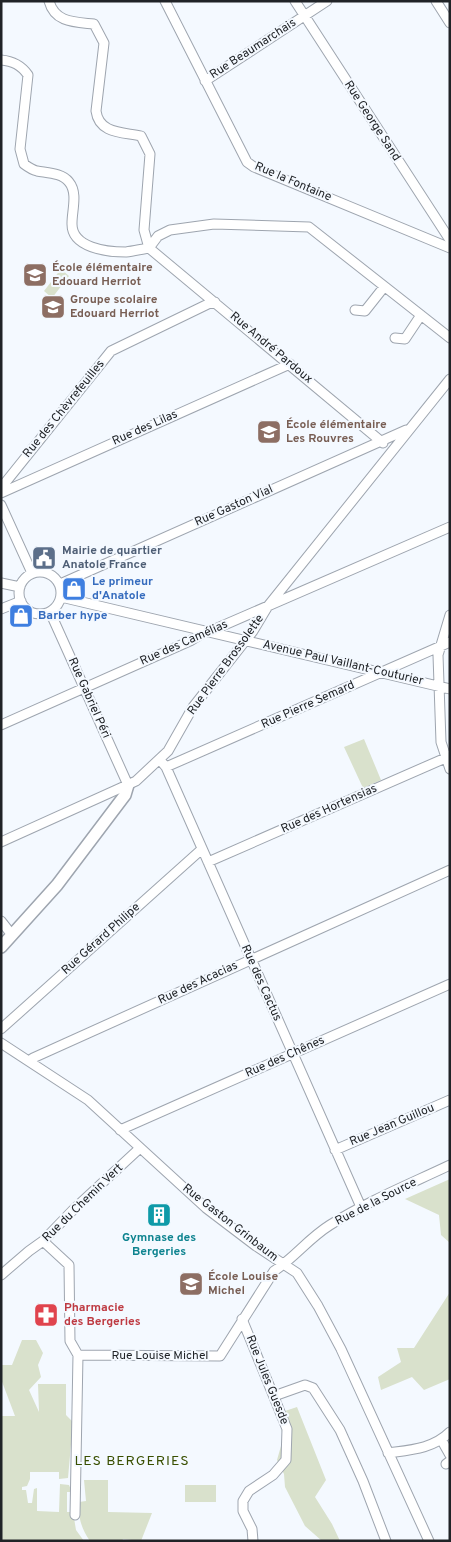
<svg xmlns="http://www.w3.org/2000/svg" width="451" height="1542" font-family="Overpass,sans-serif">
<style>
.green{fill:#d9e1cc}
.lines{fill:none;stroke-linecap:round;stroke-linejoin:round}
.minor-casing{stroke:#9ea5af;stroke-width:11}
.tertiary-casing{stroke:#9ea5af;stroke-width:14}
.minor{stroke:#fff;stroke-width:9}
.tertiary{stroke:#fff;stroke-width:11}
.labels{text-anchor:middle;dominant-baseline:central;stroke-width:4;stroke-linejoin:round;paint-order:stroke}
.street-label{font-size:12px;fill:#202327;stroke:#f4f9ff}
.education-label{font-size:12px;font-weight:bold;fill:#785e54;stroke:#f4f9ff;text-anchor:start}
.service-label{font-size:12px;font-weight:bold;fill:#4e5e75;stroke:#f4f9ff;text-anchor:start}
.shop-label{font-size:12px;font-weight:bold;fill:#366cbe;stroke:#f4f9ff;text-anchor:start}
.culture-label{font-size:12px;font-weight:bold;fill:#0d838f;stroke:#f4f9ff}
.health-label{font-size:12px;font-weight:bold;fill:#be3a42;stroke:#f4f9ff;text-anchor:start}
.neighbourhood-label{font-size:14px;letter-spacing:1px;fill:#394f01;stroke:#f4f9ff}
</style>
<rect width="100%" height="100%" fill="#f4f9ff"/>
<path class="green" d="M61,269l8,7 -17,22 -8,-7z
M364,739l17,41 -18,8 -19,-41z
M450,1179v64l-9,-8 -2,-20 -34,-16z
M450,1292v87l-26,11 -12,-13 -31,13 -3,-13 23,-15 -4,-14h17z
M22,1340h14l7,13 -5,12 3,12 -12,13 10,22 -1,-28h28v31l7,7 -5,56 -9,1v-7h-29v7l-3,7 -5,1v3h4l2,13h4l2,-14 3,-1v23l22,1 1,-28 9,1 3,7h-5v20h6l3,18 8,11h-83v-125h14l-14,-37v-14h11z
M297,1407l29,73 -11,17 17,27 8,17h-18l-17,-15 -20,-39 -1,-13 -7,-14 6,-21 -4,-26z
M84,1480h24v32l44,1 -11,28 -18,-2 -1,2h-32c-9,-13 -12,-24 -11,-39l7,-1z
M185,1485h31v17h-31z"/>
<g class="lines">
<defs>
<path id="minor" d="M49,1c6,22 26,21 45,23l10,19 -8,68c3,23 27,21 45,25l9,18 -6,76 5,18
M165,1l82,161 7,5 196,81
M295,1l155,239
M436,1l14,22
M1,60c12,1 20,5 27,15l-8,74 4,15c4,3 9,6 13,7 11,2 25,2 32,11 9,11 3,28 3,41 -1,25 35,29 54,29 8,-1 16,-3 23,-4
M205,81l122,-80
M149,248l9,-12 12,-6 44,-6 95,3 141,111
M149,248l234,195
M355,310l10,1 19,-24
M395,338l10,1 16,-24
M1,488l110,-137 97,-47 7,-2
M1,493l289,-129
M1,505l31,68
M19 593a21 21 0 1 1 42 0a21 21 0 1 1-42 0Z
M1,583l19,4
M60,584l346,-154
M61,597l389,92
M1,609l20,-8
M50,612l78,173
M450,615l-12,40 3,87 9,27
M1,725l189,-84 16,-10 9,-2 235,-102
M160,760l6,7 195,440
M166,767l284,-125
M1,842l135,-61 32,-30 25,-44 60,-76 15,-25 182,-227
M208,862l242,-106
M1,921l11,14
M1,1029l201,-180
M1,1043l87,57 118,108 50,38 41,27 21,33 23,43 88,192
M30,1061l3,-3 417,-188
M120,1130l330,-146
M335,1150l115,-50
M43,1241l26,24 1,76 8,14 -3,160
M1,1275l28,-24 14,-10 30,-31 67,-62
M242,1319l45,110 -1,31 -13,15 -24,16 -6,10v10l9,18 1,12
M78,1355l142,1 54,-85c20,-13 35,-33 56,-46 38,-24 80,-41 120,-60
M274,1396l31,-11 8,3 27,42 23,51 23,60
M441,1439l9,16
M388,1453c22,-3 45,-4 62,-21
M446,1464l4,-3"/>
<path id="tertiary" d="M1,947l56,-62 68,-90 3,-10"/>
</defs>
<use href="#minor" class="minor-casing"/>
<use href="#tertiary" class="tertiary-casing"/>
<use href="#minor" class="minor"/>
<use href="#tertiary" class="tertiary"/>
</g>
<defs>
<symbol id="school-square" viewBox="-11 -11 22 22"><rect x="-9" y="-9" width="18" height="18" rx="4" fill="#8d6e63" stroke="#f4f9ff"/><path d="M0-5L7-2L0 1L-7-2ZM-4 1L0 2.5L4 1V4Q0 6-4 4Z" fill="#fff"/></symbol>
<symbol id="civic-square" viewBox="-11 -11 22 22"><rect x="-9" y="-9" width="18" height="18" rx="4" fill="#5c6f8a" stroke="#f4f9ff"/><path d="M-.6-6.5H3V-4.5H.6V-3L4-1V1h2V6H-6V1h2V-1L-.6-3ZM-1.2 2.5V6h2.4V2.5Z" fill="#fff"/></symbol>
<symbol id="shop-square" viewBox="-11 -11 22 22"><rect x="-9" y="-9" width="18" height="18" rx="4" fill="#3f7fe0" stroke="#f4f9ff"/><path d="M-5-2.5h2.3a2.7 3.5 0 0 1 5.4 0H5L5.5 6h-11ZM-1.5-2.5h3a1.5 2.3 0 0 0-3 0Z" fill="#fff"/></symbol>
<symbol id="building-square" viewBox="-11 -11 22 22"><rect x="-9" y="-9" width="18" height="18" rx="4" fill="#0f9aa8" stroke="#f4f9ff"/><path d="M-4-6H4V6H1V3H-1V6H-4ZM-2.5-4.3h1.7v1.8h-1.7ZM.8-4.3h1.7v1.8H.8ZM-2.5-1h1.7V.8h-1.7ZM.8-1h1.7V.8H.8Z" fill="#fff"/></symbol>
<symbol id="pharmacy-square" viewBox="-11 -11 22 22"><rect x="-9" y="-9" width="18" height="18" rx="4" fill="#e0444e" stroke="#f4f9ff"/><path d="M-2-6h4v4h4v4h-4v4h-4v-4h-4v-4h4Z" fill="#fff"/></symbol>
</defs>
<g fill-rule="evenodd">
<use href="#school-square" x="21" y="261" width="28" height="28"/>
<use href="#school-square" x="39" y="293" width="28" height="28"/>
<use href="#school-square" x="255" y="418" width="28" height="28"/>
<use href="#civic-square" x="30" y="544" width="28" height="28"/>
<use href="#shop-square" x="60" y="575" width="28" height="28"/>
<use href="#shop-square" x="7" y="602" width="28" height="28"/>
<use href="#building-square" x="145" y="1201" width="28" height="28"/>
<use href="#school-square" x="177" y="1270" width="28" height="28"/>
<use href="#pharmacy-square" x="32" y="1301" width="28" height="28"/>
</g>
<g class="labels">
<g class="street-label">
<text transform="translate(253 49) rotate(-33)">Rue Beaumarchais</text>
<text transform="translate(372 121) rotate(57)">Rue George Sand</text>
<text transform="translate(293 182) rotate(23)">Rue la Fontaine</text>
<text transform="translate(271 348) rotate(40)">Rue André Pardoux</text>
<text transform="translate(64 409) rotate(-51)">Rue des Chèvrefeuilles</text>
<text transform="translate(145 428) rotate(-24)">Rue des Lilas</text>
<text transform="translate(234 506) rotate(-24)">Rue Gaston Vial</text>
<text transform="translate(184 643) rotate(-24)">Rue des Camélias</text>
<text transform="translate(343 663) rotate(13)">Avenue Paul Vaillant-Couturier</text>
<text transform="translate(226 665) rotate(-54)">Rue Pierre Brossolette</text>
<text transform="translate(89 698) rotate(66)">Rue Gabriel Péri</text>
<text transform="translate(308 705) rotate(-24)">Rue Pierre Semard</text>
<text transform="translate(329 809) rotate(-24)">Rue des Hortensias</text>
<text transform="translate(101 939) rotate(-42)">Rue Gérard Philipe</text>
<text transform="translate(198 983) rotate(-25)">Rue des Acacias</text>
<text transform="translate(261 983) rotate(66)">Rue des Cactus</text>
<text transform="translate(285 1057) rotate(-24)">Rue des Chênes</text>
<text transform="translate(392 1125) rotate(-23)">Rue Jean Guillou</text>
<text transform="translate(376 1202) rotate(-27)">Rue de la Source</text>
<text transform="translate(83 1203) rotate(-44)">Rue du Chemin Vert</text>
<text transform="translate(230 1223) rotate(38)">Rue Gaston Grinbaum</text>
<text x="160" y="1356">Rue Louise Michel</text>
<text transform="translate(267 1380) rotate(68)">Rue Jules Guesde</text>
</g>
<g class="education-label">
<text x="52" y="268">École élémentaire<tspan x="52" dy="14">Edouard Herriot</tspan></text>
<text x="70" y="300">Groupe scolaire<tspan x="70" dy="14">Edouard Herriot</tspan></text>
<text x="286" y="425">École élémentaire<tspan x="286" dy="14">Les Rouvres</tspan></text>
<text x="208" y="1277">École Louise<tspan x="208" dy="14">Michel</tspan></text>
</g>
<g class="service-label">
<text x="62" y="551">Mairie de quartier<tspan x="62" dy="14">Anatole France</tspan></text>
</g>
<g class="shop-label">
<text x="92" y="582">Le primeur<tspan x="92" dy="14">d'Anatole</tspan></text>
<text x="38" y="616">Barber hype</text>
</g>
<g class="culture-label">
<text x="159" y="1238">Gymnase des<tspan x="159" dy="14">Bergeries</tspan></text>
</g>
<g class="health-label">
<text x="64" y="1308">Pharmacie<tspan x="64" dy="14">des Bergeries</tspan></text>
</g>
<g class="neighbourhood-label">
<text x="132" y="1461">LES BERGERIES</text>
</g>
</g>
<rect width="451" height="1542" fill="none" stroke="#202327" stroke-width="5"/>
</svg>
